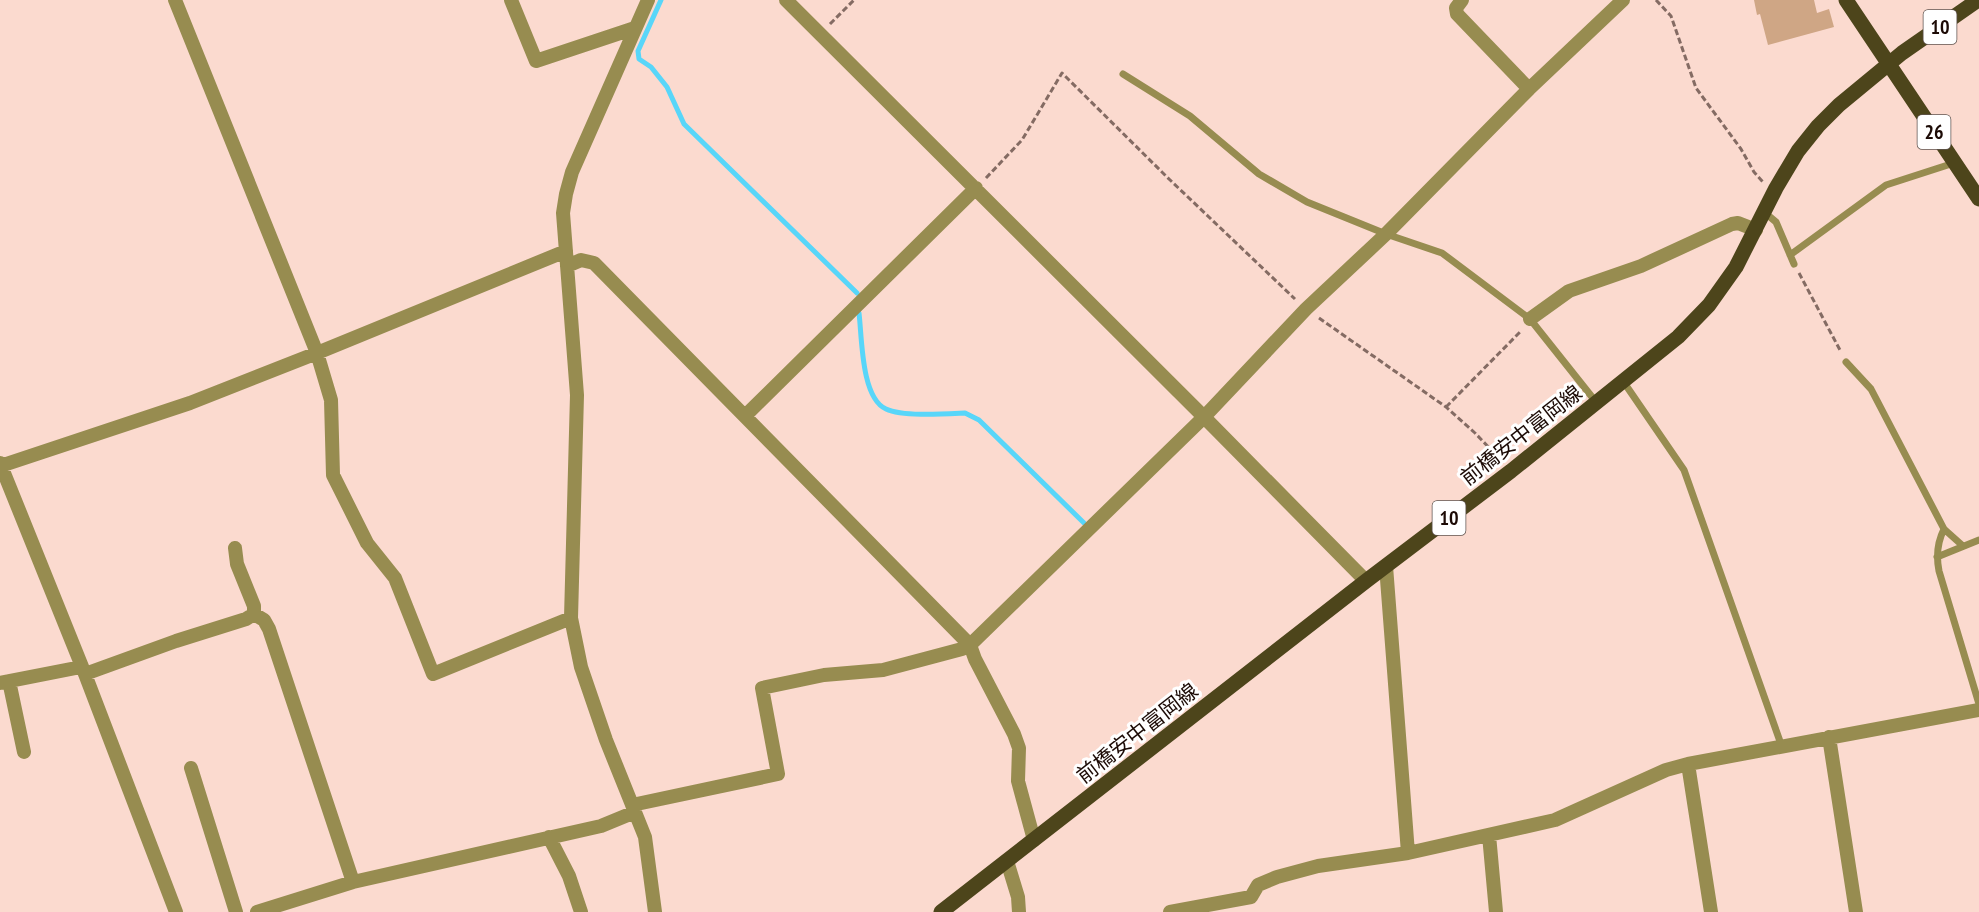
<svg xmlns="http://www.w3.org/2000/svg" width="1979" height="912" font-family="'PT Sans Narrow','Noto Sans JP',sans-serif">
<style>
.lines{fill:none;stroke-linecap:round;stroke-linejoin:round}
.stream{stroke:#58d6f9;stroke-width:5}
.building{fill:#cfa685}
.path{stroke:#846b63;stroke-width:3;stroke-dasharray:6 3;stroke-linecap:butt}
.lane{stroke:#978c50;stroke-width:7}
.street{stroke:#978c50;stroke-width:14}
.primary{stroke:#4d451b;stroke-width:15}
.labels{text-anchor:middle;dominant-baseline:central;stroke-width:6;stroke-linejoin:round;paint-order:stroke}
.shield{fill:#fff;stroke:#605450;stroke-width:1.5}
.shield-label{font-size:20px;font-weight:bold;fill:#1c0a05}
.street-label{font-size:21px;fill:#1c0a05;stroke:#fff}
</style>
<rect width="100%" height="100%" fill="#fbdacf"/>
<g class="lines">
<path class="stream" d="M661,0l-23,51 1,8 12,8 16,20 17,37 173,169
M859,313c3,24 2,85 27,96 17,8 59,5 79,4l14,7 105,103"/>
</g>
<path class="building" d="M1754,0h60l3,13 12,-4 5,18 -66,18 -8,-31 -3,1z"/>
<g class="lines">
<path class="path" d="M1656,0l15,16 25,72 45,61 13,23 9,10
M830,24l24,-24
M986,178l36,-38 40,-67 107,106 126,120
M1799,273l42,79
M1319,318l127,89 29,26 25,26
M1446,407l75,-76"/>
<path class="lane" d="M1123,74l67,42 69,58 48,28 79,32 56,19 88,66 66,83
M1764,212l12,10 18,42
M1790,255l96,-70 68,-22
M1846,362l25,27 73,140 19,17
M1623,381l61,89 98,277
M1944,529c-7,14 -8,27 -5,42l40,133
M1937,557l42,-17"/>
<path class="street" d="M175,0l142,353 14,47 2,75 34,68 28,35 38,96 138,-56
M511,0l25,61 99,-33
M648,0l-76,172 -6,22 -3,19 14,182 -6,223 10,49 25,73 39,97 10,75
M786,0l418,417 162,164
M1462,0l-6,8 1,6 72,75
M567,266l14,-6 13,3 376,382 5,14 39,75 5,14 -1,33 16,59
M1530,319l39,-28 72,-25 91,-42 6,-1 18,7
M745,416l231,-228
M0,463l85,211 91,238
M0,466l190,-63 127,-50 249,-102
M1386,566l22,287
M254,614l10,6 5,9 84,253
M85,674l91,-33 70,-22 8,-5v-8l-17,-42 -2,-16
M9,681l15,71
M0,683l81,-16
M1829,737l27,175
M1688,764l23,148
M191,768l45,144
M632,805l146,-31 -16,-86 62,-13 59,-5 79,-21 8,-4 234,-228 102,-108 80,-75 143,-145 94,-89
M1489,835l7,77
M549,837l20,39 12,36
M1007,861l11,36 1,15
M257,912l96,-30 248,-56 34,-14
M1170,912l81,-15 7,-12 19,-8 41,-11 90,-13 147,-33 111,-50 22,-6 291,-54"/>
<path class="primary" d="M1846,0l133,199
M941,912l425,-331 145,-110 167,-134 31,-32 27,-38 40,-79 22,-37 20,-25 21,-21 63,-52 76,-53"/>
</g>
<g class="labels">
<g class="shield">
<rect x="1923.5" y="10" width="33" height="34" rx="4.5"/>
<rect x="1917.5" y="115" width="33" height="34" rx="4.5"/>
<rect x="1432.5" y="501" width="33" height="34" rx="4.5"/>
</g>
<g class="shield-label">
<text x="1940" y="27">10</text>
<text x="1934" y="132">26</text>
<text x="1449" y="518">10</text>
</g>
<g class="street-label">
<text transform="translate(1521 435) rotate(-38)">前橋安中富岡線</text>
<text transform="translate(1137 733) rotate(-38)">前橋安中富岡線</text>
</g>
</g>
</svg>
